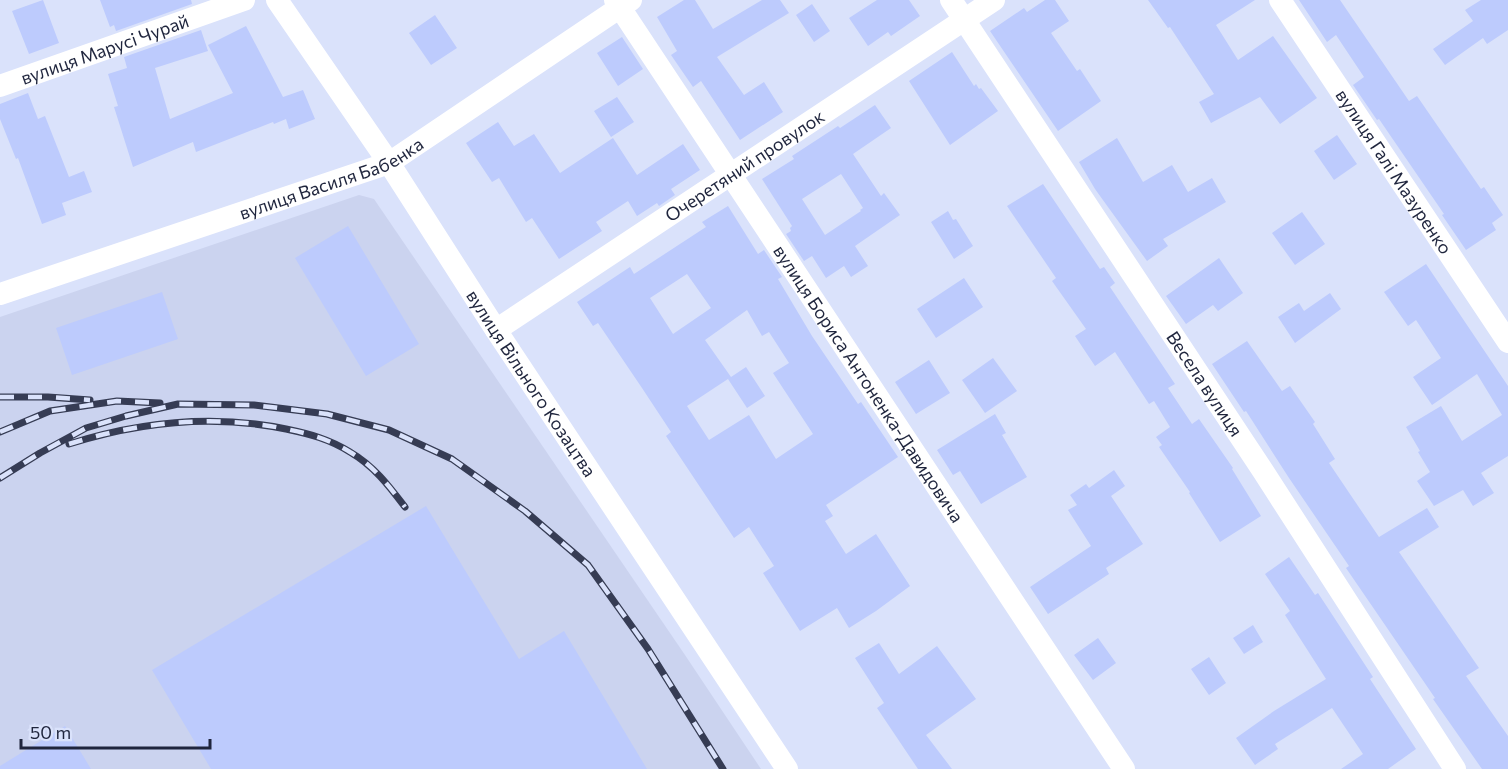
<svg xmlns="http://www.w3.org/2000/svg" width="1508" height="769" font-family="Commissioner,sans-serif">
<style>
.built{fill:#cbd3ef}
.building{fill:#bdcbfd;fill-rule:evenodd}
.lines{fill:none;stroke-linecap:round;stroke-linejoin:round}
.minor{stroke:#fff;stroke-width:22}
.rail-casing{stroke:#363c54;stroke-width:7}
.rail{stroke:#dae2fb;stroke-width:4.5;stroke-dasharray:14;stroke-linecap:butt}
.labels{text-anchor:middle;dominant-baseline:central;stroke-width:6;stroke-linejoin:round;paint-order:stroke}
.street-label{font-size:18px;fill:#1f253d;stroke:#dae2fb}
</style>
<rect width="100%" height="100%" fill="#dae2fb"/>
<path class="built" d="M359,195l15,4 311,456 76,114h-761v-452z"/>
<path class="building" d="M43,0l16,43 -30,11 -17,-43z
M100,0h91l1,4 -76,27 -2,-6 -4,2z
M684,0h11l18,29 49,-29h18l9,13 -72,44 27,38 20,-13 19,30 -43,28 -39,-59 -8,6 -22,-32 6,-4 -20,-34z
M877,0h32l11,16 -29,20 -3,-4 -20,14 -19,-28z
M1045,0h10l14,21 -18,12 26,38 3,-2 21,32 -43,30 -68,-100 34,-23 3,4z
M1148,0h107l-39,25 22,35 35,-24 44,62 -37,26 -20,-27 -49,26 -12,-21 15,-8 -44,-67 -2,1z
M1299,0h41l69,101 8,-5 64,93 3,-2 19,28 -11,8 4,7 -30,20 -24,-35 2,-1 -65,-95 -2,1 -24,-35 11,-8 -28,-42 -9,7z
M1481,0h27v30l-21,14 -4,-6 -38,27 -12,-16 40,-28 -8,-11z
M812,4l18,27 -16,11 -18,-27z
M435,15l22,33 -26,17 -22,-32z
M246,26l37,71 20,-7 12,29 -26,10 -3,-10 -12,5 -1,-2 -77,30 -3,-10 -60,25 -19,-60 4,-1 -10,-32 19,-6 -3,-11 77,-27 7,21 -53,17 15,51 63,-26 -25,-48z
M622,37l21,32 -25,17 -21,-33z
M952,52l22,34 2,-2 3,5 2,-1 17,23 -48,34 -41,-64z
M28,93l10,26 7,-3 24,61 15,-6 8,21 -30,11 4,12 -24,9 -24,-66 -2,1 -16,-40v-15z
M617,97l17,25 -23,15 -17,-26z
M875,105l16,23 -38,26 28,42 3,-3 16,22 -45,31 13,20 -17,11 -7,-11 -18,12 -14,-22 -8,5 -18,-27 5,-3 -1,-3 2,-2 -30,-47 32,-20 -2,-3 46,-30 2,2zM841,174l22,34 -3,2 1,1 -36,24 -23,-36z
M498,122l16,24 20,-12 26,39 53,-35 24,37 46,-31 17,26 -29,19 4,6 -16,11 -2,-3 -20,13 -9,-15 -32,21 6,9 -43,28 -27,-41 -6,4 -27,-44 -7,4 -26,-39z
M1337,135l20,29 -23,16 -20,-29z
M1117,138l26,44 29,-17 16,27 24,-14 14,24 -63,37 5,7 -21,15 -52,-72 -16,-27z
M1043,184l57,85 4,-2 11,16 -5,4 65,97 -7,4 24,36 7,-5 34,49 -1,1 29,47 -41,26 -31,-49 1,-1 -31,-45 3,-2 -6,-8 14,-10 -16,-26 -5,3 -34,-52 -20,14 -20,-30 11,-7 -34,-48 4,-3 -49,-72z
M728,206l30,48 6,-4 18,27 -4,2 34,57 46,68 3,-2 37,55 -72,48 7,11 -8,5 21,33 30,-20 34,52 -34,25 -27,17 -12,-20 -37,23 -37,-58 11,-7 -25,-39 -15,11 -68,-102 5,-4 -29,-44 -44,-65 -5,3 -16,-24 53,-35 4,7 72,-47 -4,-5zM687,274l24,34 -38,26 -23,-36zM747,310l15,26 7,-4 20,31 -16,10 40,61 -37,25 -27,-44 -40,25 -22,-34 44,-29 -26,-37z
M948,211l5,9 3,-1 17,27 -19,13 -23,-37z
M1302,212l23,32 -30,21 -23,-32z
M348,226l71,118 -53,32 -71,-118z
M1219,258l24,35 -25,18 -5,-6 -27,19 -20,-28z
M1426,264l82,122v70l-27,17 13,20 -21,13 -10,-16 -29,16 -17,-25 13,-9 -12,-20 2,-1 -14,-24 35,-21 21,35 40,-26 -25,-41 -45,31 -19,-28 28,-19 -25,-38 -8,6 -24,-34z
M964,278l19,29 -47,31 -19,-29z
M162,292l16,47 -106,36 -16,-47z
M1330,293l11,16 -46,34 -17,-26 21,-14 5,8z
M1247,341l35,50 8,-5 25,36 -2,2 22,35 -6,4 50,74 48,-29 12,19 -40,25 80,116 -13,8 42,60v33h-26l-49,-70 2,-1 -89,-130 3,-2 -60,-88 -43,-67 -2,1 -32,-48z
M993,358l24,33 -32,22 -23,-33z
M929,360l21,33 -34,21 -21,-32z
M746,367l19,29 -18,12 -19,-29z
M995,414l11,19 -4,2 25,42 -46,27 -21,-33 -7,4 -16,-25z
M1114,470l11,16 -14,10 32,48 -37,24 3,6 -61,40 -18,-27 61,-41 -23,-36 9,-5 -7,-10 16,-11 3,4z
M426,506l93,153 45,-28 83,138h-436l-59,-99z
M1289,557l26,38 3,-2 55,84 -3,2 46,70 -28,20h-47l22,-15 -31,-46 -57,36 3,5 -23,16 -19,-27 38,-27 52,-32 -41,-64 5,-4 -25,-37z
M1253,625l10,17 -19,12 -11,-16z
M1098,638l18,25 -23,17 -19,-25z
M879,643l20,31 38,-28 39,53 -50,36 26,34h-34l-41,-61 7,-5 -29,-45z
M1209,657l17,26 -17,12 -18,-26z
M65,726l26,43h-91v-3z"/>
<g class="lines">
<g class="minor">
<path id="s1" d="M277,0l112,163 107,167 291,439"/>
<path id="s2" d="M615,0l509,769"/>
<path id="s3" d="M951,0l312,471 192,298"/>
<path id="s4" d="M1280,0l228,342"/>
<path id="s5" d="M0,86l244,-86"/>
<path id="s6" d="M0,294l389,-131 242,-163"/>
<path id="s7" d="M496,330l498,-330"/>
</g>
<defs>
<path id="rail" d="M0,397h48l42,3
M0,432l50,-21 67,-10 43,2
M69,444c70,-22 144,-30 217,-15 24,5 43,10 64,23 24,14 39,34 55,55
M0,478l40,-25 46,-25 40,-12 52,-12 76,1 73,9 62,16 63,29 73,52 63,54 60,84 75,120"/>
</defs>
<use href="#rail" class="rail-casing"/>
<use href="#rail" class="rail"/>
</g>
<g class="labels">
<g class="street-label">
<text stroke="none"><textPath href="#s5" startOffset="111">вулиця Марусі Чурай</textPath></text>
<text stroke="none"><textPath href="#s7" startOffset="298">Очеретяний провулок</textPath></text>
<text stroke="none"><textPath href="#s4" startOffset="206">вулиця Галі Мазуренко</textPath></text>
<text stroke="none"><textPath href="#s6" startOffset="351">вулиця Василя Бабенка</textPath></text>
<text stroke="none"><textPath href="#s1" startOffset="460">вулиця Вільного Козацтва</textPath></text>
<text stroke="none"><textPath href="#s3" startOffset="460">Весела вулиця</textPath></text>
<text stroke="none"><textPath href="#s2" startOffset="460">вулиця Бориса Антоненка-Давидовича</textPath></text>
</g>
</g>
<path d="M21 739v9h189v-9" fill="none" stroke="#1f253d" stroke-width="3"/>
<text x="30" y="739" font-size="18" fill="#1f253d" stroke="#dae2fb" stroke-width="4.5" paint-order="stroke">50 m</text>
</svg>
